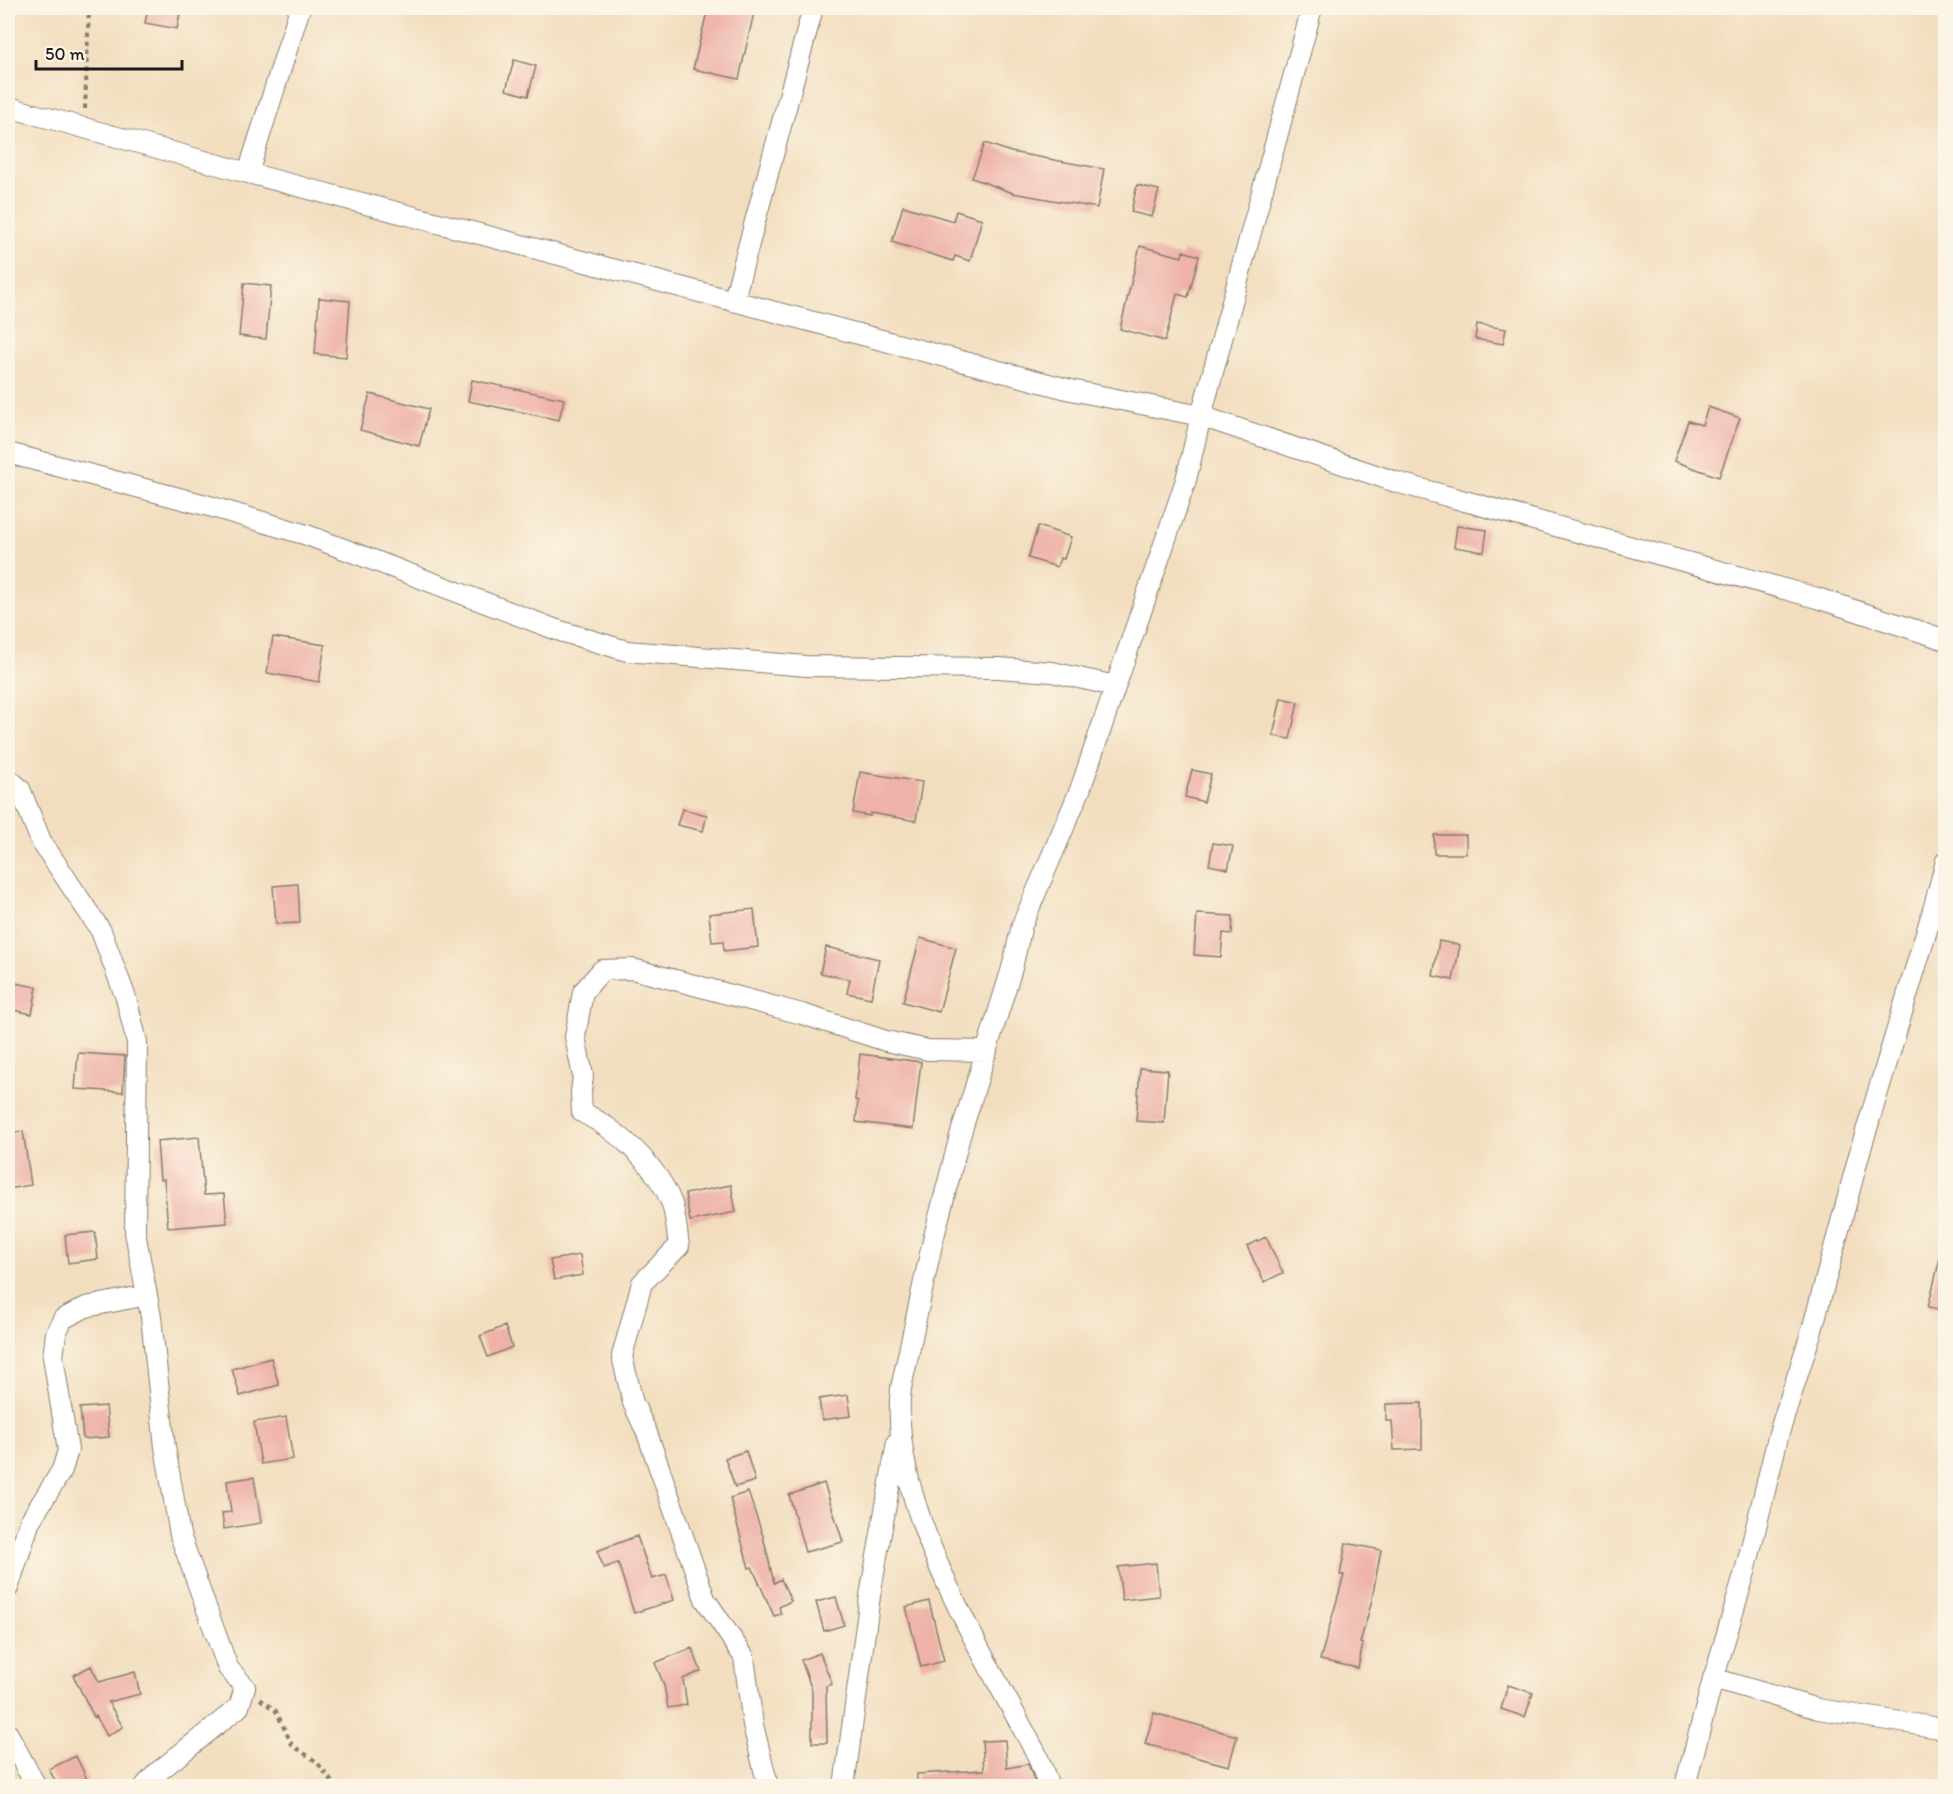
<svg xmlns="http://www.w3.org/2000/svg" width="1953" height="1794" font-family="Itim,sans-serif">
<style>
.building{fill:#eeb2a9}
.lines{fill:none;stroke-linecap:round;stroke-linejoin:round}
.minor-casing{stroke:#877d6e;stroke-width:22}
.path{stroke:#877d6e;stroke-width:4;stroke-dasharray:4.5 4.5;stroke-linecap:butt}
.minor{stroke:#fff;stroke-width:20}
</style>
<rect width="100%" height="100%" fill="#fcf5e5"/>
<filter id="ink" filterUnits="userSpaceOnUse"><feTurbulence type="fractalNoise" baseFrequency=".0167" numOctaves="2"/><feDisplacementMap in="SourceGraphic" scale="12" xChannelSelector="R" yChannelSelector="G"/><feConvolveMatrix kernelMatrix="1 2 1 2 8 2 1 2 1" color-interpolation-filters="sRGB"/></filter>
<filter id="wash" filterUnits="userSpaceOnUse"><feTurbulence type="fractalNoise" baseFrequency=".008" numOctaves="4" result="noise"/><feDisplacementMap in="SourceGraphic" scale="24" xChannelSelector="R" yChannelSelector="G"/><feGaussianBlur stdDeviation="1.35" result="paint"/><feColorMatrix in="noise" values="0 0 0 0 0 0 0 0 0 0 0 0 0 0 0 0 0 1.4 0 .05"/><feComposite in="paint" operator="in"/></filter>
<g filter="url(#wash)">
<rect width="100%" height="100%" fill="#f2debf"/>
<g id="blocks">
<path class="building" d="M148,8h33l-4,21 -32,-6z
M708,8h47l-16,71 -46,-10z
M514,60l22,6 -8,30 -22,-6z
M985,143l26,9 93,17 -7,39 -84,-15 -41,-15z
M1137,185l22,5 -7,27 -21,-5z
M903,206l50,15 3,-10 26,8 -12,42 -15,-5 -2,5 -61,-19z
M1140,246l42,11 1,-6 16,5 -11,41 -11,-3 -12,47 -45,-12z
M244,283l27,3 -5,53 -27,-3z
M319,298l31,3 -4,56 -31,-3z
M1477,324l29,5 -3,15 -28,-5z
M472,380l92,19 -5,21 -91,-19z
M370,394l59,15 -10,37 -59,-16z
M1708,407l32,11 -21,59 -45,-16 14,-40 14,4z
M1038,526l33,11 -7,22 -4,-1 -3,9 -29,-9z
M1457,526l30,4 -3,22 -30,-5z
M273,637l52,8 -6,37 -52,-9z
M1281,698l17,4 -8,37 -17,-3z
M1192,770l19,4 -7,28 -19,-5z
M860,772l62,10 -6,39 -46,-8v3l-17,-3z
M682,809l25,6 -4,16 -26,-6z
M1434,835h32v19h-32z
M1213,843l20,3 -5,23 -19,-4z
M298,884l2,39 -24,1 -3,-38z
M754,909l4,38 -34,4 -1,-10 -11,1 -3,-28z
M1197,914l36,2 -1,18 -9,-1 -2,24 -27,-2z
M920,938l36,10 -17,64 -36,-10z
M1439,941l21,4 -7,35 -20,-4z
M826,947l53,12 -8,39 -24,-5 3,-14 -30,-6z
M10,982l27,5 -5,27 -24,-5z
M78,1053l47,3 -2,36 -48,-3z
M860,1054l61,8 -8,67 -57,-7 2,-21 -3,-1z
M1140,1068l28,2 -4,53 -28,-2z
M23,1131l8,54 -23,4v-56z
M199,1137l5,58 20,-1 3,29 -59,5 -4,-49 -4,1 -3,-39z
M731,1185l5,27 -46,9 -5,-27z
M95,1232l3,27 -30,4 -3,-28z
M1266,1237l17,36 -19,9 -17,-36z
M580,1255l3,20 -29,5 -4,-20z
M1940,1258h6v53l-18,-4z
M505,1326l7,21 -24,10 -8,-21z
M271,1358l8,27 -39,11 -8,-27z
M848,1395l3,21 -29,4 -3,-21z
M1422,1403v46l-28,1 -2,-29h-6v-17z
M106,1406l3,31 -26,2 -3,-31z
M286,1417l7,42 -32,5 -7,-42z
M746,1451l9,30 -20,6 -10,-29z
M254,1477l7,46 -37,6 -2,-16 9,-1 -4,-31z
M824,1483l19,59 -38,10 -16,-57z
M748,1492l15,44 11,47 7,-4 10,22 -12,6 2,7 -7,2 -22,-49 -3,1 -19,-70z
M637,1536l15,43 14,-4 8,25 -40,13 -16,-50 -14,5 -7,-17z
M1346,1543l35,7 -10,54 -11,39 3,1 -5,24 -38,-8 24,-85h-4z
M1156,1563l3,33 -37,4 -4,-33z
M836,1597l8,28 -20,6 -8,-29z
M929,1601l15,60 -23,6 -15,-60z
M692,1648l9,23 -18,8 4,26 -19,3 -4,-23 -9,-22z
M820,1653l12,31 -6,2 1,57h-15v-53l-11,-30z
M91,1666l8,16 36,-10 5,22 -32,8 15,25 -16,9 -11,-20 -2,1 -21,-42z
M1508,1685l25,8 -8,24 -24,-8z
M1154,1713l83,23 -8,30 -84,-22z
M1005,1740l2,28 21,-4 8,22h-119v-12l67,-4 -2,-29z
M76,1756l14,30h-32l-9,-17z"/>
</g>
</g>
<g filter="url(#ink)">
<use href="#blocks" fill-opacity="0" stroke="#877d6e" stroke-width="1.5"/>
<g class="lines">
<defs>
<path id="minor" d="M8,107l240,66 823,217 130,26 195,66 421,116 129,42
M248,173l52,-165
M734,299l79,-291
M8,453l201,53 98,29 250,95 70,21 179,15 193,2 53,4 63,14
M8,778l12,11 21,52 60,90 25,67 11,44 -2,190 16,85 14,130 15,88 48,133 17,19 -6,20 -81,65 -13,14
M8,1588l22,-67 32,-51 6,-20 -15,-93 3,-24 7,-14 23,-12 61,-12
M1713,1678l105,31 128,20
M8,1734l28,52
M768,1786l-15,-61 -9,-68 -39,-58 -58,-166 -14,-30 -11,-47 20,-73 37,-37c-2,-13 -3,-29 -7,-42 -15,-39 -53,-73 -90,-92l-1,-20 2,-16 -8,-39 8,-45 19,-22 30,-1 47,12 123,33 84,27 42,9 59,1
M844,1786l26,-190 27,-154
M1049,1786l-12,-31c-53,-101 -150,-251 -136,-367l32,-148 27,-104 52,-168 10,-43 58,-135 106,-310 15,-64 111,-408
M1685,1786l26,-99 34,-115 34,-139 33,-103 49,-182 72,-238 13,-49"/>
</defs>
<use href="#minor" class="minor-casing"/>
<path class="path" d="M85,109l4,-101
M260,1699l16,12 16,34 25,17 18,24"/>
<use href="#minor" class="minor"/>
</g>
</g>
<rect width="1953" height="1794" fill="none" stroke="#fcf5e5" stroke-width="30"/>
<path d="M36 60v9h146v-9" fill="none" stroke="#1c1c1c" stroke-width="3"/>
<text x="45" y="60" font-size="18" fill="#1c1c1c" stroke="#fcf5e5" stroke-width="4.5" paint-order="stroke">50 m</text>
</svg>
